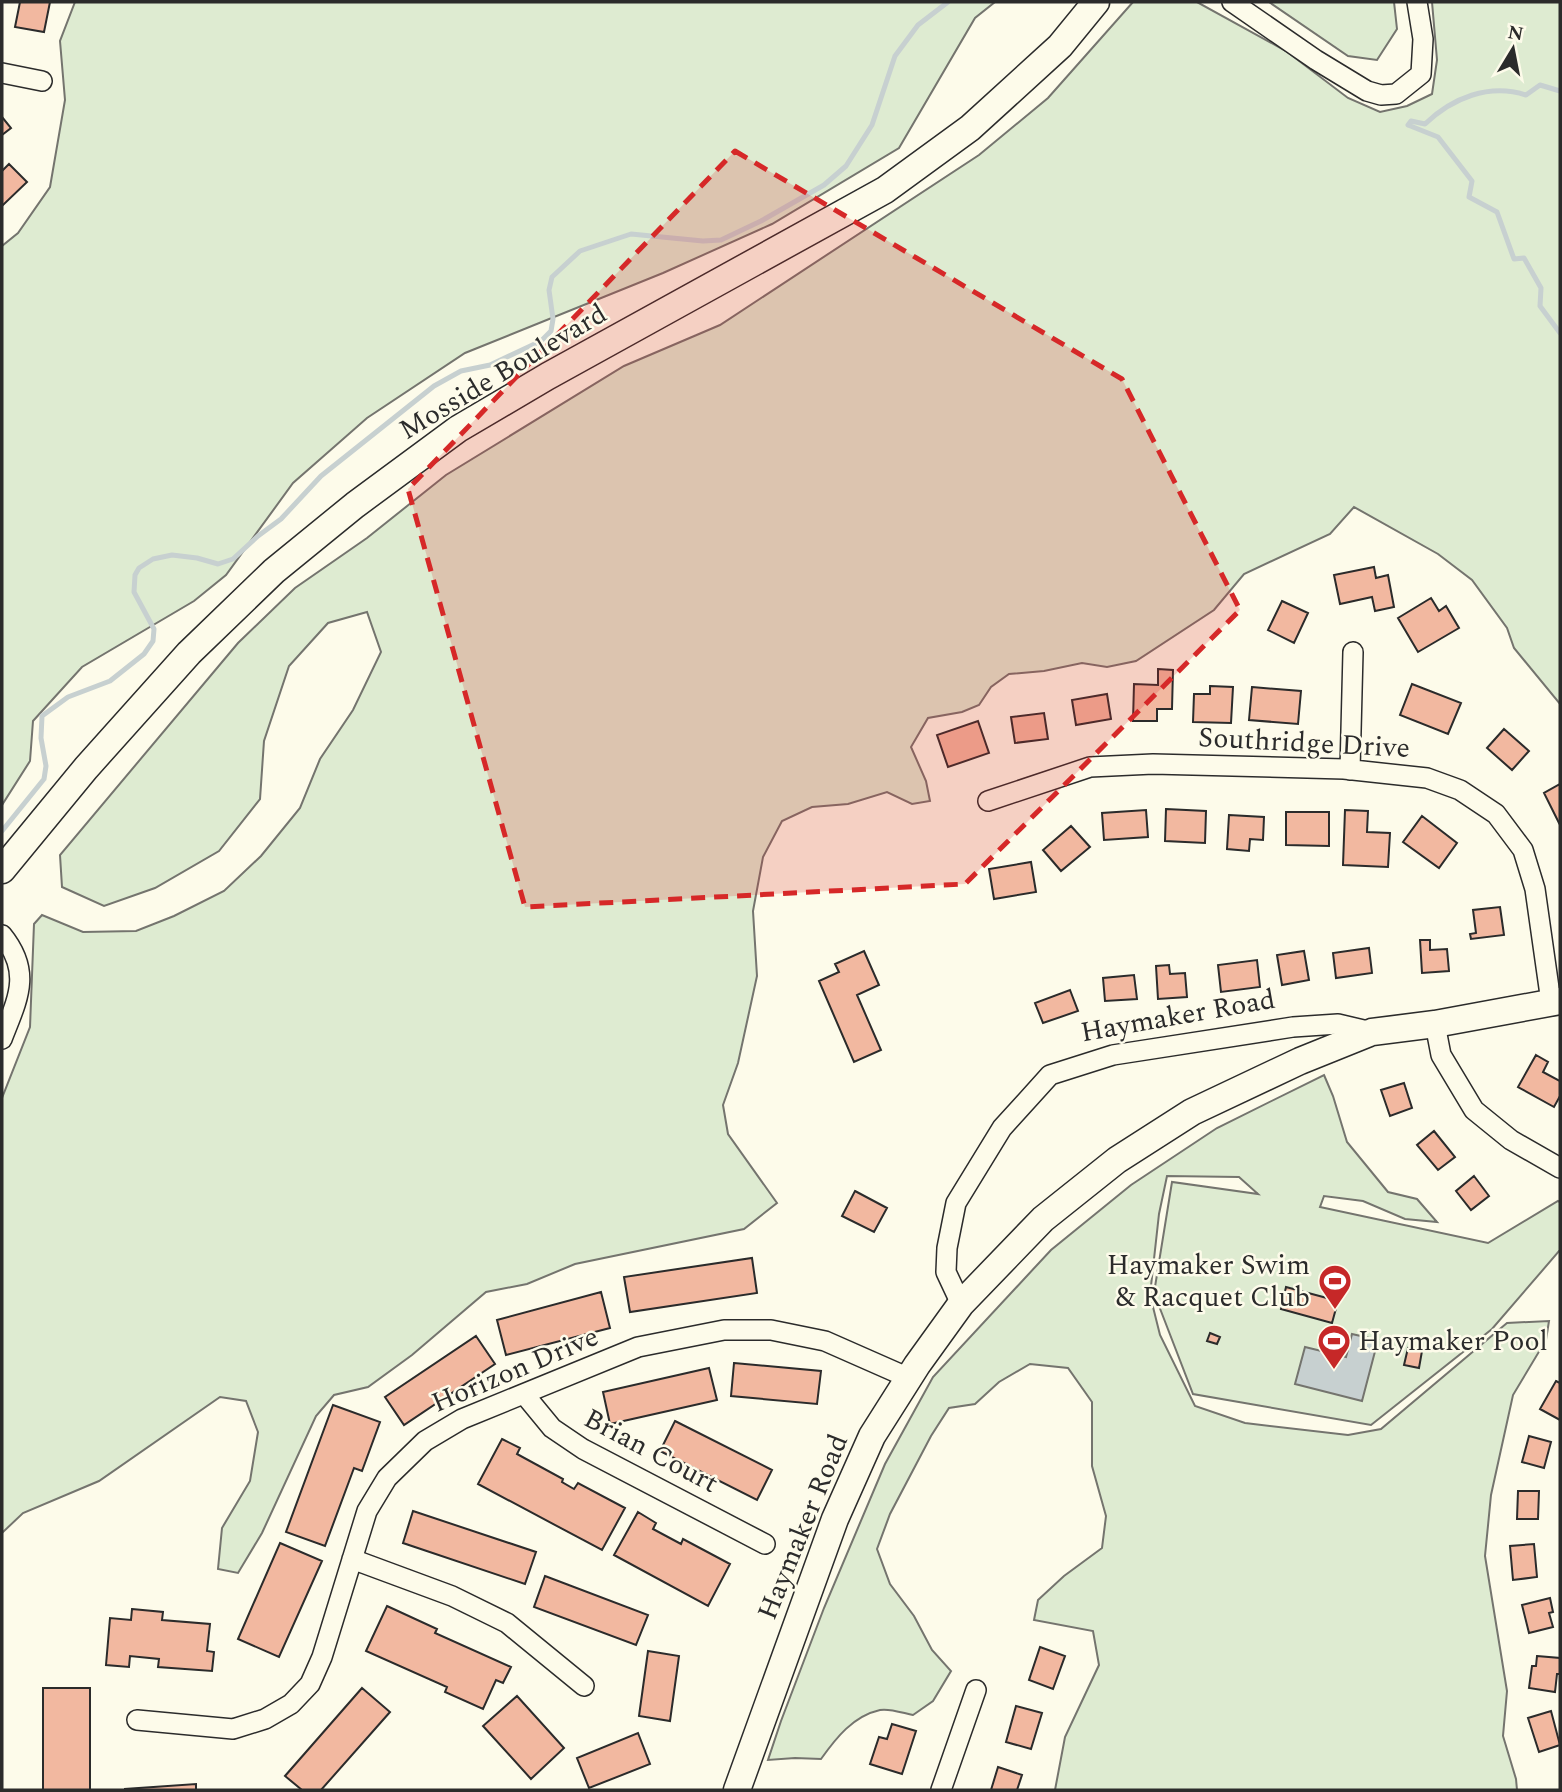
<svg xmlns="http://www.w3.org/2000/svg" width="1562" height="1792" font-family="Spectral,serif">
<style>
.green{fill:#deebd1;stroke:#74746e;stroke-width:2}
.water{fill:#c7d0d0;stroke:#74746e;stroke-width:2}
.lines{fill:none;stroke-linecap:round;stroke-linejoin:round}
.stream{stroke:#c7d0d0;stroke-width:5}
.building{fill:#f2b8a0;stroke:#2b2b2b;stroke-width:2}
.minor-casing{stroke:#2b2b2b;stroke-width:22}
.major-casing{stroke:#2b2b2b;stroke-width:29}
.minor{stroke:#fdfbea;stroke-width:19}
.major{stroke:#fdfbea;stroke-width:26}
.marked{fill:#d62828;fill-opacity:0.2;stroke:#d62828;stroke-width:5;stroke-dasharray:14 9;stroke-linejoin:round}
.labels{text-anchor:middle;dominant-baseline:central;stroke-width:5;stroke-linejoin:round;paint-order:stroke}
.street-label{font-size:28px;fill:#2b2b2b;stroke:#fdfbea}
.poi-label{font-size:28px;fill:#2b2b2b;stroke:#fdfbea;text-anchor:end}
</style>
<rect width="100%" height="100%" fill="#fdfbea"/>
<path class="green" d="M75,2h920l-20,16 -76,130 -127,76 -109,49 -198,80 -98,65 -74,65 -67,92 -32,26 -112,66 -49,54 -3,40 -28,44v-559l16,-13 32,-46 15,-87 -5,-59z
M1133,2h64l89,49 62,47 32,14 27,-6 25,-12 5,-34 -5,-58h128v702l-46,-56 -7,-20 -35,-48 -34,-26 -84,-47 -24,27 -86,40 -30,36 -78,51 -29,6 -25,-4 -38,8 -35,3 -18,13 -12,18 -17,7 -34,6 -17,29 15,34 4,20 -18,3 -25,-12 -39,12 -36,3 -30,14 -19,36 -10,54 4,65 -19,87 -15,42 5,29 49,69 -33,26 -169,35 -48,20 -41,8 -74,63 -44,32 -34,8 -18,21 -54,117 -24,40 -20,-4 4,-41 28,-47 8,-49 -12,-31 -26,-4 -121,84 -76,32 -21,20v-435l28,-71 4,-103 8,-9 41,17 53,-1 38,-15 50,-25 37,-35 39,-48 20,-49 33,-49 28,-58 -14,-40 -39,11 -39,43 -25,75 -4,58 -41,52 -64,37 -51,18 -42,-19 -2,-32 178,-212 57,-55 72,-50 79,-63 178,-109 96,-41 259,-170 69,-57z
M1269,2h125l3,27 -20,31 -29,-4z
M1324,1075l9,21 14,46 41,50 29,7 20,23 -32,-3 -42,-18 -39,-5 -4,11 168,36 70,-42 2,1v48l-68,79 -121,96 -178,-31 -39,-101 18,-111 86,12 -19,-17 -72,-1 -8,38 -9,81 10,40 35,71 50,17 103,12 33,-6 126,-106 42,-2 -3,19 -33,55 -22,100 -6,61 22,135 -4,45 13,43 1,11h-462l10,-53 34,-72 -6,-34 -59,-11 4,-20 26,-24 38,-28 4,-32 -14,-50v-64l-24,-34 -38,-4 -31,18 -24,22 -26,4 -18,28 -41,78 -13,35 13,35 24,32 18,34 19,21 -18,30 -20,14c-10,-2 -24,-7 -33,-5 -27,6 -44,28 -59,49l-26,-1 -27,2 13,-39 43,-113 61,-144 48,-87 118,-127 80,-65 86,-57z"/>
<path class="water" d="M1352,1334l26,6 -16,61 -67,-17 10,-37 41,10z"/>
<g class="lines">
<path class="stream" d="M1408,125l30,12 34,44 -3,16 28,15 17,47 10,-1 17,30 -1,18 20,27
M1408,125l3,-4 14,3c27,-26 64,-41 101,-29l14,-10 20,6
M2,831l42,-52 2,-13 -5,-28 1,-22 26,-19 42,-16 34,-27 9,-13 1,-12 -20,-37 1,-17 4,-7 14,-9 19,-4 25,3 21,6 15,-5 25,-23 23,-17 40,-43 113,-90 27,-15 29,-6 51,-24 10,-10 2,-12 -4,-29 3,-13 28,-26 51,-17 72,7 18,-1 40,-19 63,-36 22,-19 26,-41 23,-69 23,-31 30,-23"/>
</g>
<path class="building" d="M20,2h30l-6,30 -29,-5z
M2,117l9,11 -9,7z
M9,164l18,18 -25,24v-35z
M1374,567l2,11 12,-3 6,32 -19,4 -3,-14 -32,7 -6,-29z
M1431,598l8,13 7,-5 13,22 -41,24 -20,-34z
M1282,601l26,12 -14,30 -26,-13z
M1158,669l15,1 -1,39h-15v12h-24l1,-37 24,1z
M1412,684l49,19 -13,31 -48,-19z
M1210,686l23,1 -2,36 -38,-1 1,-28h16z
M1252,687l49,4 -3,33 -49,-4z
M1107,694l4,25 -35,6 -4,-25z
M1044,713l4,26 -33,4 -4,-26z
M978,721l11,32 -41,14 -11,-32z
M1504,729l25,22 -17,19 -25,-22z
M1560,784v38l-1,1 -15,-30z
M1166,809l40,2 -1,32 -40,-2z
M1146,810l2,27 -44,3 -2,-27z
M1345,810l23,1 -1,21 23,1 -2,34 -45,-2z
M1286,812h43v34l-43,-1z
M1229,815l35,2 -1,23 -13,-1 -1,12 -22,-2z
M1422,816l35,27 -18,25 -36,-26z
M1071,826l19,21 -29,24 -18,-21z
M1031,862l5,30 -42,7 -5,-30z
M1500,907l4,28 -33,4 -1,-5 6,-1 -3,-23z
M1420,940h10v10l17,-1 2,22 -27,2z
M1369,948l3,25 -36,5 -3,-25z
M864,951l15,34 -22,10 24,55 -27,12 -35,-81 20,-9 -4,-8z
M1304,951l5,29 -27,5 -5,-30z
M1257,960l3,27 -39,5 -3,-27z
M1169,965l1,9 15,-1 2,24 -29,2 -2,-33z
M1134,975l3,24 -32,2 -2,-23z
M1070,990l8,21 -35,12 -8,-20z
M1536,1055l12,7 -5,10 17,9v15l-6,11 -36,-20z
M1404,1083l8,25 -22,8 -9,-26z
M1434,1131l21,26 -17,13 -21,-25z
M1474,1176l15,20 -18,14 -15,-19z
M855,1191l32,17 -13,24 -32,-16z
M752,1258l5,35 -127,19 -6,-35z
M1286,1287l52,14 -6,22 -51,-14z
M601,1292l9,36 -104,27 -9,-35z
M1210,1333l10,4 -3,7 -10,-3z
M476,1336l19,28 -91,61 -19,-28z
M1408,1348l14,3 -3,17 -15,-3z
M734,1363l87,8 -4,33 -86,-8z
M709,1368l8,32 -107,24 -7,-32z
M1556,1381l4,2v37l-20,-11z
M333,1405l47,17 -18,49 -8,-3 -29,78 -39,-14z
M675,1421l97,49 -15,30 -97,-49z
M1529,1436l22,6 -7,26 -22,-6z
M502,1439l18,9 -3,6 46,25 -1,3 12,7 4,-6 47,25 -23,42 -124,-66z
M1518,1491h21l-1,28h-21z
M413,1511l123,41 -11,32 -122,-41z
M638,1512l18,11 -3,6 28,15 2,-5 47,25 -22,42 -94,-51z
M280,1543l42,18 -43,96 -41,-18z
M1534,1544l3,33 -24,3 -3,-34z
M545,1576l103,39 -12,30 -102,-38z
M1550,1598l3,14 -4,1 4,14 -24,6 -7,-28z
M387,1606l50,23 -2,4 76,34 -8,16 -7,-3 -13,29 -38,-17 2,-5 -81,-36z
M132,1609l31,3 -1,8 48,4 -3,27 7,1 -2,19 -54,-4 1,-8 -29,-3 -1,11 -23,-2 4,-47 21,2z
M1040,1647l25,9 -12,33 -24,-9z
M648,1651l31,5 -9,65 -31,-5z
M1537,1656l23,2v16h-3l-2,18 -26,-4 3,-22h4z
M43,1688h47v102h-47z
M362,1688l28,24 -69,78h-19l-17,-14z
M517,1696l47,52 -33,31 -48,-53z
M1016,1706l26,7 -11,36 -25,-7z
M1551,1711l9,34 -21,7 -11,-34z
M892,1724l24,7 -14,43 -32,-10 9,-27 8,2z
M638,1733l12,31 -61,24 -12,-30z
M998,1767l24,8 -5,15h-26z
M196,1784v6h-71v-1z"/>
<g class="lines">
<defs>
<path id="minor" d="M1232,2l84,58 51,31 14,4 15,-1 25,-20 2,-35 -6,-37
M2,73l40,8
M1350,770l3,-118
M988,801l102,-34 63,-3 191,5 83,9 33,12 36,24 27,36 12,39 16,113
M2,935c31,38 15,65 0,104
M1435,1024l6,31 33,55 37,30 49,28
M961,1304l-15,-32 1,-24 9,-45 46,-75 48,-53 63,-20 180,-28 45,-3 34,8
M524,1394l28,34 31,21 182,95
M352,1559l100,37 55,27 77,63
M137,1720l96,9 32,-10 26,-15 19,-20 12,-27 45,-146 20,-33 38,-37 37,-22 176,-72 86,-17h47l54,11 84,37
M941,1790l35,-100"/>
<path id="major" d="M2,870l84,-102 103,-115 85,-82 81,-66 103,-76 90,-53 337,-186 85,-62 90,-82 36,-44
M737,1790l98,-271 37,-83 45,-71 44,-61 82,-85 74,-59 75,-48 108,-51 72,-29 63,-8 125,-23"/>
</defs>
<use href="#minor" class="minor-casing"/>
<use href="#major" class="major-casing"/>
<use href="#minor" class="minor"/>
<use href="#major" class="major"/>
</g>
<path class="marked" d="M735,151l387,228 118,231 -275,274 -440,23 -117,-418z"/>
<defs>
<symbol id="stadium-pin" viewBox="-11 -11 22 30"><path d="M0 17L-7.5 6A9.5 9.5 0 1 1 7.5 6Z" fill="#c62828" stroke="#fdfbea"/><path d="M0-5a6.5 5 0 1 0 0 10a6.5 5 0 1 0 0-10ZM-3.5-1.8h7v3.6h-7Z" fill="#fff"/></symbol>
</defs>
<g fill-rule="evenodd">
<use href="#stadium-pin" x="1316" y="1262" width="38" height="52"/>
<use href="#stadium-pin" x="1315" y="1322" width="38" height="52"/>
</g>
<g class="labels">
<g class="street-label">
<text transform="translate(503 372) rotate(-31)">Mosside Boulevard</text>
<text transform="translate(1304 743) rotate(3)">Southridge Drive</text>
<text transform="translate(1178 1016) rotate(-10)">Haymaker Road</text>
<text transform="translate(515 1370) rotate(-23)">Horizon Drive</text>
<text transform="translate(651 1451) rotate(28)">Brian Court</text>
<text transform="translate(803 1527) rotate(-68)">Haymaker Road</text>
</g>
<g class="poi-label">
<text x="1310" y="1265">Haymaker Swim<tspan x="1310" dy="32">&amp; Racquet Club</tspan></text>
<text x="1358" y="1341" text-anchor="start">Haymaker Pool</text>
</g>
</g>
<rect width="1562" height="1792" fill="none" stroke="#2b2b2b" stroke-width="7"/>
<g transform="translate(1513 49) rotate(10)" stroke="#fdfbea" stroke-width="5" paint-order="stroke">
<path d="M0-5L12 26L0 18L-12 26Z" fill="#2b2b2b"/>
<text y="-10" font-size="19" font-weight="bold" text-anchor="middle" fill="#2b2b2b">N</text>
</g>
</svg>
